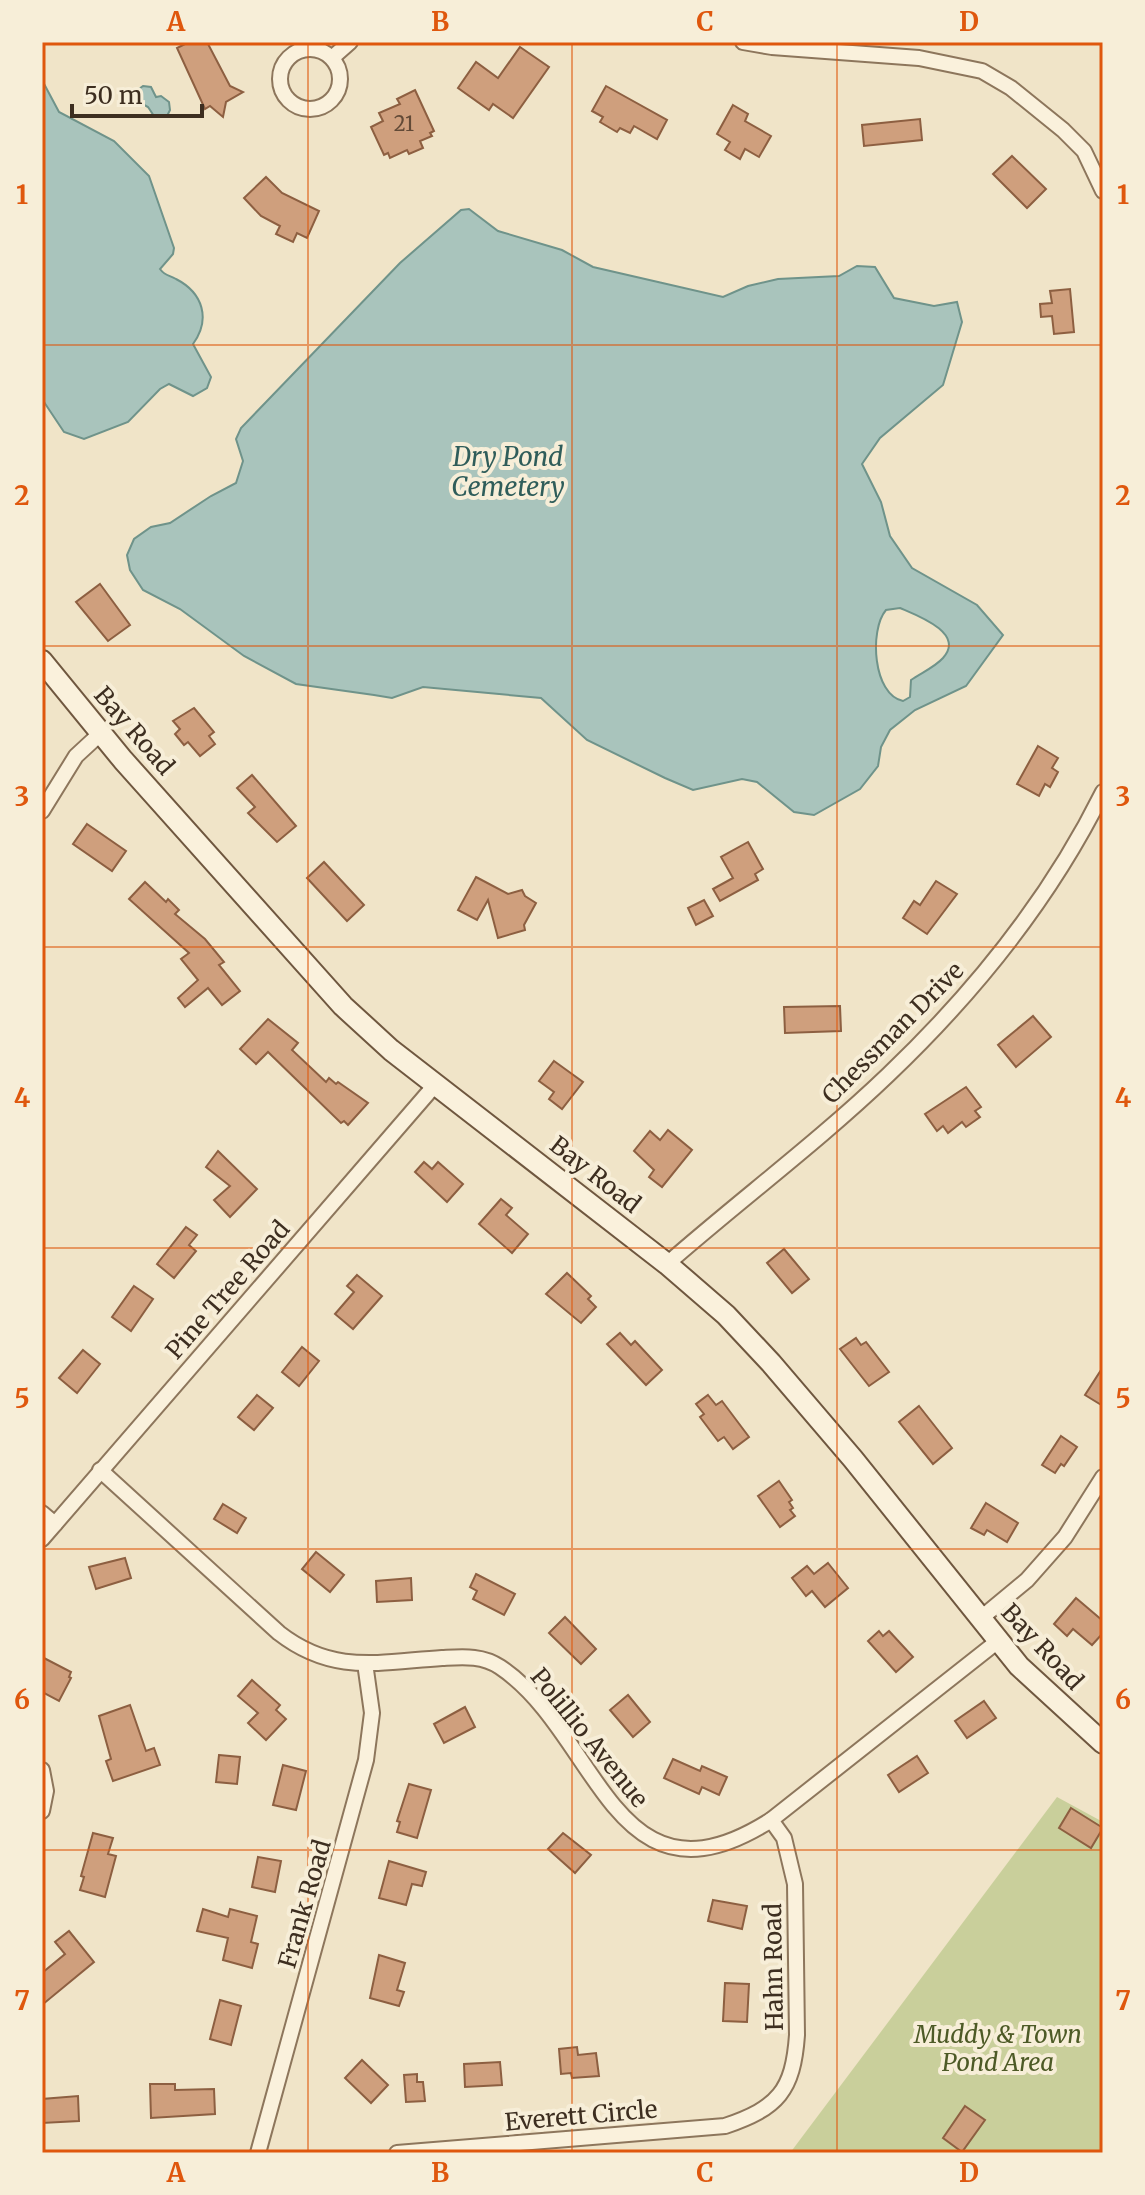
<svg xmlns="http://www.w3.org/2000/svg" width="1145" height="2195" font-family="Merriweather,serif">
<rect width="100%" height="100%" fill="#f0e4c8"/>
<!-- green -->
<polygon fill="#c9cf9b" points="1057,1797 1103,1822 1103,2153 790,2153"/>
<!-- water -->
<g fill="#a9c4bc" stroke="#6f938a" stroke-width="2" fill-rule="evenodd">
<path d="M 42,80 L 59,112 L 114,141 L 149,176 L 174,248 L 173,254 L 160,269 C 165,276 169,275 176,279 C 203,293 211,319 193,344 L 211,377 L 207,388 L 193,396 L 169,384 L 160,389 L 128,422 L 84,439 L 64,432 L 42,399 Z"/>
<polygon points="143,86 151,87 156,97 161,96 169,102 170,110 167,116 154,116 148,107 137,101 135,92"/>
<path d="M 469,209 L 498,231 L 562,250 L 593,267 L 723,297 L 748,286 L 778,279 L 839,276 L 857,266 L 875,267 L 894,298 L 934,306 L 957,302 L 962,322 L 943,385 L 880,438 L 862,464 L 881,502 L 890,536 L 912,568 L 977,605 L 1003,635 L 966,686 L 915,710 L 890,730 L 881,747 L 878,766 L 860,789 L 814,815 L 794,812 L 757,782 L 742,779 L 693,790 L 665,778 L 587,740 L 541,698 L 423,687 L 392,698 L 374,695 L 296,684 L 244,656 L 180,609 L 143,590 L 130,570 L 127,555 L 134,539 L 151,527 L 170,523 L 211,496 L 236,483 L 243,461 L 236,439 L 241,428 L 400,263 L 461,210 ZM 900,608 C 916,615 966,633 943,658 C 935,667 921,673 911,680 L 910,697 L 903,701 C 873,695 869,630 886,610 Z"/>
</g>
<!-- building -->
<g fill="#cf9f7d" stroke="#8d5f41" stroke-width="2">
<polygon points="189,42 207,42 230,86 243,92 226,102 223,117 210,106 205,109 177,48"/>
<polygon points="520,47 549,67 513,118 493,104 489,110 458,88 476,62 498,78"/>
<polygon points="606,86 667,120 657,139 634,126 630,133 620,128 617,132 600,122 603,117 592,111"/>
<polygon points="415,90 434,131 430,133 432,136 420,141 423,148 409,154 407,150 390,158 388,153 384,155 371,127 383,121 379,113 400,104 397,99"/>
<polygon points="733,105 748,114 745,121 771,136 759,157 745,149 740,159 725,150 730,142 717,134"/>
<polygon points="920,119 922,140 864,146 862,125"/>
<polygon points="1012,156 1046,189 1027,208 993,174"/>
<polygon points="266,177 282,193 319,211 307,238 297,233 293,242 276,234 280,226 261,216 244,198"/>
<polygon points="1070,289 1074,332 1054,334 1052,316 1041,317 1040,304 1052,303 1050,291"/>
<polygon points="100,584 130,625 108,641 76,602"/>
<polygon points="194,708 214,732 209,736 215,744 200,756 188,742 184,745 175,734 180,729 173,721"/>
<polygon points="1038,746 1058,758 1052,768 1058,772 1050,787 1045,784 1039,796 1017,784"/>
<polygon points="252,775 296,826 277,842 248,813 255,807 237,788"/>
<polygon points="87,824 126,851 112,871 73,844"/>
<polygon points="748,842 763,869 755,874 758,880 720,901 713,889 733,878 721,857"/>
<polygon points="324,862 364,905 347,921 307,878"/>
<polygon points="476,877 508,894 522,890 525,896 536,903 524,925 525,930 498,938 488,900 477,920 458,910"/>
<polygon points="936,881 957,894 927,934 903,918 914,901 920,905"/>
<polygon points="145,882 166,902 168,899 179,910 175,914 205,939 224,962 219,965 240,991 222,1005 208,988 185,1007 178,998 198,980 181,959 189,953 129,899"/>
<polygon points="704,900 713,916 696,925 688,908"/>
<polygon points="840,1006 841,1031 785,1033 784,1007"/>
<polygon points="1033,1016 1051,1037 1016,1067 998,1045"/>
<polygon points="268,1019 298,1043 292,1050 326,1082 329,1078 336,1084 338,1082 368,1103 348,1125 344,1121 341,1123 268,1052 256,1064 240,1049"/>
<polygon points="554,1061 583,1082 562,1109 549,1099 554,1092 539,1081"/>
<polygon points="966,1087 981,1107 975,1111 980,1117 966,1127 962,1122 948,1133 943,1126 937,1131 925,1114"/>
<polygon points="668,1130 692,1150 662,1187 649,1177 654,1170 634,1151 650,1131 660,1140"/>
<polygon points="218,1151 257,1189 230,1217 214,1200 230,1186 206,1167"/>
<polygon points="424,1162 432,1169 438,1162 463,1184 447,1202 415,1172"/>
<polygon points="501,1199 512,1208 506,1215 528,1234 512,1253 479,1224"/>
<polygon points="186,1227 197,1235 189,1245 196,1251 174,1278 157,1264"/>
<polygon points="784,1249 809,1279 792,1293 767,1263"/>
<polygon points="567,1273 591,1296 588,1299 596,1307 581,1323 546,1294"/>
<polygon points="357,1275 382,1296 353,1329 335,1314 354,1292 347,1286"/>
<polygon points="134,1286 153,1299 131,1331 112,1317"/>
<polygon points="620,1333 631,1345 635,1341 662,1370 646,1385 607,1344"/>
<polygon points="856,1338 861,1345 866,1342 889,1372 869,1386 840,1349"/>
<polygon points="302,1347 319,1361 299,1386 282,1372"/>
<polygon points="83,1350 100,1364 77,1393 59,1378"/>
<polygon points="1103,1367 1103,1406 1085,1395"/>
<polygon points="257,1395 273,1408 254,1430 238,1417"/>
<polygon points="708,1395 716,1405 722,1401 749,1437 733,1449 724,1437 718,1441 700,1417 704,1414 696,1404"/>
<polygon points="919,1406 952,1448 933,1464 899,1422"/>
<polygon points="1061,1436 1077,1447 1064,1466 1061,1464 1055,1473 1042,1465"/>
<polygon points="779,1481 792,1500 789,1502 793,1508 790,1510 795,1516 780,1527 758,1496"/>
<polygon points="986,1503 1018,1523 1007,1542 987,1530 984,1535 971,1528"/>
<polygon points="223,1504 246,1518 237,1533 214,1519"/>
<polygon points="316,1552 344,1575 330,1592 302,1569"/>
<polygon points="125,1558 131,1578 96,1589 89,1567"/>
<polygon points="828,1563 848,1588 825,1607 812,1591 806,1596 792,1578 807,1566 814,1574"/>
<polygon points="476,1574 515,1594 504,1615 473,1599 477,1591 470,1587"/>
<polygon points="411,1578 412,1600 377,1602 376,1581"/>
<polygon points="1076,1598 1103,1621 1103,1633 1092,1645 1073,1629 1067,1636 1054,1624"/>
<polygon points="565,1617 596,1649 581,1664 549,1633"/>
<polygon points="879,1631 883,1636 889,1631 913,1657 896,1672 868,1641"/>
<polygon points="42,1657 71,1672 69,1677 71,1678 59,1701 42,1692"/>
<polygon points="252,1680 280,1705 276,1710 286,1719 266,1740 248,1723 258,1713 238,1696"/>
<polygon points="628,1695 650,1722 633,1737 610,1710"/>
<polygon points="984,1701 996,1718 967,1738 955,1721"/>
<polygon points="130,1705 146,1751 154,1748 160,1765 113,1781 106,1761 111,1759 99,1716"/>
<polygon points="465,1707 475,1727 444,1743 434,1724"/>
<polygon points="219,1755 240,1757 237,1784 216,1782"/>
<polygon points="917,1756 928,1773 899,1792 888,1775"/>
<polygon points="673,1759 700,1771 702,1766 727,1777 719,1795 702,1787 699,1794 664,1778"/>
<polygon points="283,1765 306,1771 296,1810 273,1805"/>
<polygon points="409,1784 431,1790 417,1838 397,1832 400,1822 397,1821"/>
<polygon points="1071,1808 1103,1828 1091,1848 1059,1828"/>
<polygon points="93,1833 113,1838 108,1854 116,1856 105,1897 80,1890 84,1877 81,1876"/>
<polygon points="563,1833 591,1855 575,1873 548,1849"/>
<polygon points="258,1857 281,1861 275,1892 252,1887"/>
<polygon points="389,1861 426,1872 422,1886 412,1884 406,1905 379,1898"/>
<polygon points="713,1900 747,1906 742,1929 708,1921"/>
<polygon points="203,1909 228,1917 230,1909 257,1916 251,1942 258,1944 252,1968 223,1960 228,1938 197,1931"/>
<polygon points="69,1931 94,1962 42,2005 42,1973 65,1954 55,1942"/>
<polygon points="379,1955 405,1963 397,1990 404,1992 399,2006 370,1998"/>
<polygon points="725,1983 749,1984 747,2022 723,2021"/>
<polygon points="220,2000 241,2006 231,2045 210,2039"/>
<polygon points="577,2047 578,2055 596,2053 599,2076 572,2078 571,2073 561,2074 559,2049"/>
<polygon points="362,2060 388,2085 371,2103 345,2078"/>
<polygon points="500,2062 502,2085 465,2087 464,2064"/>
<polygon points="417,2074 417,2082 423,2082 425,2101 406,2102 404,2075"/>
<polygon points="150,2084 175,2084 175,2090 214,2089 215,2114 151,2118"/>
<polygon points="78,2096 79,2121 42,2123 42,2099"/>
<polygon points="965,2106 985,2120 962,2152 943,2138"/>
</g>
<g fill="none" stroke-linecap="round" stroke-linejoin="round">
<defs>
<g id="street">
<polyline points="743,42 772,47 919,58 982,71 1011,88 1063,130 1084,151 1103,191"/>
<circle cx="310" cy="79" r="30"/>
<polyline points="333,57 350,42"/>
<polyline points="42,811 76,756 102,732"/>
<path d="M 667,1264 C 740,1200 818,1142 888,1075 C 974,993 1050,899 1103,792"/>
<path d="M 100,1470 L 279,1633 C 333,1675 379,1662 442,1658 C 463,1657 482,1655 500,1667 C 600,1734 614,1920 771,1820 L 998,1641"/>
<polyline points="42,1513 55,1524"/>
<polyline points="42,1539 435,1085"/>
<polyline points="980,1619 1027,1580 1065,1537 1103,1477"/>
<polyline points="42,1770 46,1791 42,1811"/>
<polyline points="258,2153 366,1760 372,1713 365,1663"/>
<path d="M 397,2153 L 725,2126 C 778,2108 793,2091 797,2035 L 795,1884 L 784,1838 L 771,1820"/>
</g>
<polyline id="secondary" points="42,661 123,760 343,1006 391,1050 667,1264 726,1315 771,1363 853,1459 1019,1666 1103,1743"/>
</defs>
<!-- street casing -->
<use href="#street" stroke="#8d765c" stroke-width="18"/>
<!-- secondary casing -->
<use href="#secondary" stroke="#6f573f" stroke-width="24"/>
<!-- street -->
<use href="#street" stroke="#faf1dc" stroke-width="14"/>
<!-- secondary -->
<use href="#secondary" stroke="#faf1dc" stroke-width="20"/>
</g>
<!-- grid -->
<path fill="none" stroke="#df570d" stroke-width="2" stroke-opacity="0.55" d="M 308,42 L 308,2153M 572,42 L 572,2153M 837,42 L 837,2153M 42,345 L 1103,345M 42,646 L 1103,646M 42,947 L 1103,947M 42,1248 L 1103,1248M 42,1549 L 1103,1549M 42,1850 L 1103,1850"/>
<g text-anchor="middle" stroke-width="8" stroke-linejoin="round" paint-order="stroke">
<!-- number labels -->
<g font-size="20" fill="#624a37">
<text x="404" y="131">21</text>
</g>
<!-- street labels -->
<g font-size="24" fill="#3d2e20" stroke="#f7eed8">
<text transform="translate(134 731) rotate(49)" y="8">Bay Road</text>
<text transform="translate(893 1033) rotate(-45)" y="8">Chessman Drive</text>
<text transform="translate(595 1175) rotate(38)" y="8">Bay Road</text>
<text transform="translate(228 1290) rotate(-49)" y="8">Pine Tree Road</text>
<text transform="translate(1042 1647) rotate(47)" y="8">Bay Road</text>
<text transform="translate(589 1738) rotate(51)" y="8">Polillio Avenue</text>
<text transform="translate(305 1904) rotate(-74)" y="8">Frank Road</text>
<text transform="translate(774 1967) rotate(-91)" y="8">Hahn Road</text>
<text transform="translate(581 2116) rotate(-5)" y="8">Everett Circle</text>
</g>
<!-- park labels -->
<g font-size="24" font-style="italic" fill="#4d5a26" stroke="#f7eed8">
<text x="998" y="2043">Muddy &amp; Town<tspan x="998" dy="28">Pond Area</tspan></text>
</g>
<!-- water labels -->
<g font-size="26" font-style="italic" fill="#2f5d5a" stroke="#f7eed8">
<text x="508" y="466">Dry Pond<tspan x="508" dy="30">Cemetery</tspan></text>
</g>
</g>
<!-- border -->
<rect width="1145" height="2195" fill="none" stroke="#f7eed8" stroke-width="88"/>
<!-- scale -->
<path d="M72 104v12h130v-12" fill="none" stroke="#3d2e20" stroke-width="4"/>
<text x="84" y="104" font-size="24" fill="#3d2e20" stroke="#f7eed8" stroke-width="6" paint-order="stroke">50 m</text>
<rect x="44" y="44" width="1057" height="2107" fill="none" stroke="#df570d" stroke-width="3"/>
<g font-size="26" text-anchor="middle" font-weight="bold" fill="#df570d">
<text x="176" y="31">A</text>
<text x="440" y="31">B</text>
<text x="705" y="31">C</text>
<text x="969" y="31">D</text>
<text x="22" y="204">1</text>
<text x="1123" y="204">1</text>
<text x="22" y="505">2</text>
<text x="1123" y="505">2</text>
<text x="22" y="806">3</text>
<text x="1123" y="806">3</text>
<text x="22" y="1107">4</text>
<text x="1123" y="1107">4</text>
<text x="22" y="1408">5</text>
<text x="1123" y="1408">5</text>
<text x="22" y="1709">6</text>
<text x="1123" y="1709">6</text>
<text x="22" y="2010">7</text>
<text x="1123" y="2010">7</text>
<text x="176" y="2182">A</text>
<text x="440" y="2182">B</text>
<text x="705" y="2182">C</text>
<text x="969" y="2182">D</text>
</g>
</svg>
